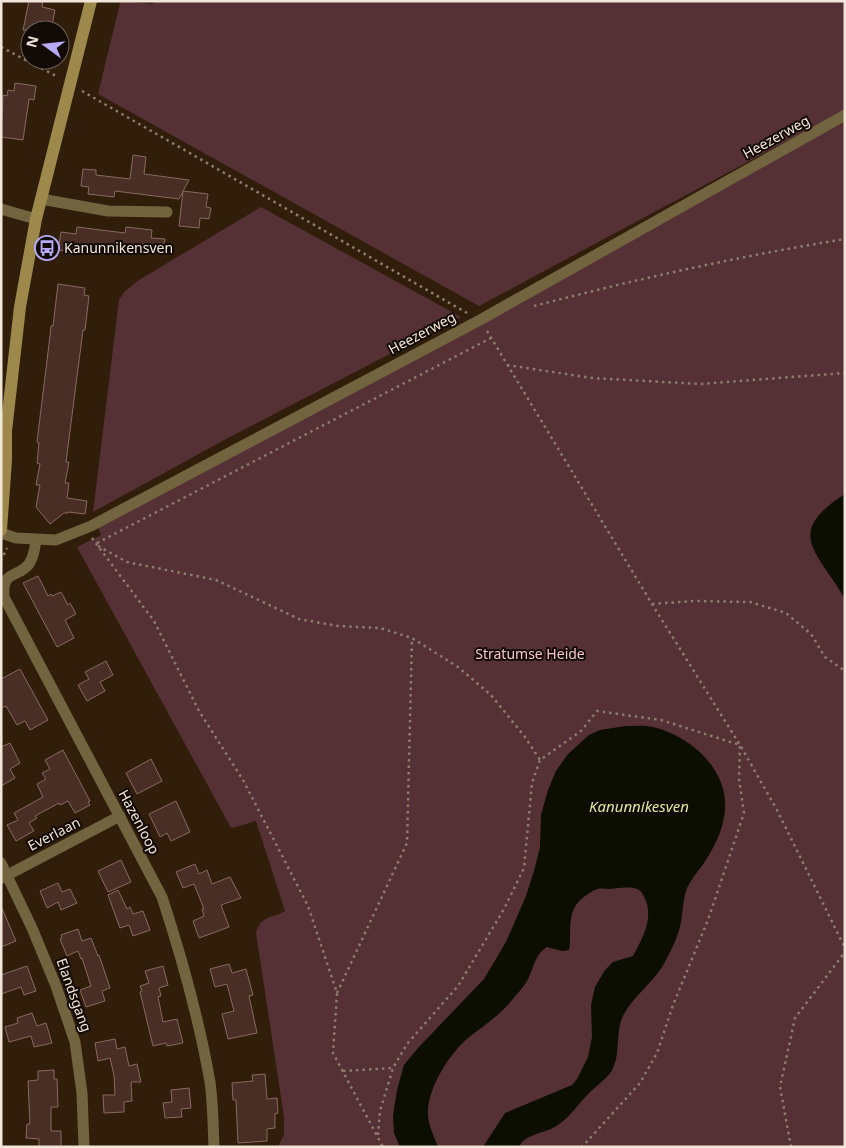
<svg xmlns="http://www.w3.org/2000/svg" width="846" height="1148" font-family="'Noto Sans',sans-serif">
<rect width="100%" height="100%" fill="#301e0b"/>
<!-- green -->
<g fill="#553035">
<path d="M 122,1 L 152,4 L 156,1 L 845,1 L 845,1147 L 278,1147 L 284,1134 L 284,1117 L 256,933 C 261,915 271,919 285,911 L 256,821 L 232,828 L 230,826 L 77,547 L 101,535 L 98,527 L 841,112 L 479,306 L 98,94 L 120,3 Z"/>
<polygon points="261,207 461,317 226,439 93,512 119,300 124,292 139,280"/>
</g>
<!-- water -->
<g fill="#0b0e00">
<path d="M 845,494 L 845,599 C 818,552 783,533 845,494 Z"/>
<path d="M 626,726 C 635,726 644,725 653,727 C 695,737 735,776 723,822 C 720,837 710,854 702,866 C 696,873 691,880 687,888 C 683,899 683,911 681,922 C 678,938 670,953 662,967 C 651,984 634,996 624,1014 C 614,1032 622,1054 611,1072 C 605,1080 596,1086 589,1093 C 576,1106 568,1121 551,1129 C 541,1133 523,1136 519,1147 L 483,1147 L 505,1113 L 572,1085 L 577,1079 L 588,1057 L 592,1037 L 591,1005 L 595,987 L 605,970 L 613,962 L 633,956 C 642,939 653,921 646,901 C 644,896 642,891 637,889 C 628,886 619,888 610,889 C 606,889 602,888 598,889 C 592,890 580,899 576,905 C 567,919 572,935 569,950 L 562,951 L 547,947 C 535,954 534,967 528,979 C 524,987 517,994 512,1000 C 499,1016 483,1026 468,1038 C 449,1054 427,1089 428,1114 C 428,1125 434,1136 438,1147 L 400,1147 L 394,1133 L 393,1116 L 397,1090 L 404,1065 L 418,1048 L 484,979 L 506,942 L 526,896 L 534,871 L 540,847 L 541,815 L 548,790 L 556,771 L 568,754 L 589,735 L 600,730 Z"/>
</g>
<!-- building -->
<g fill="#492e26" stroke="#886960">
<polygon points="29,1 43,1 42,7 55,10 51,30 23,30"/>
<polygon points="15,83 36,86 34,100 29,99 23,140 1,137 3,95 7,96 8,90 14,91"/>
<polygon points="133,155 146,157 144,174 189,180 179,199 115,191 114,197 88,194 89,187 81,186 83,169 96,170 96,175 130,179"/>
<polygon points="183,191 208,194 206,207 211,208 209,219 200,218 199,228 179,226"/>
<polygon points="77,227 125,233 126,227 152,230 151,238 165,239 163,252 128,247 128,252 101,248 101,251 79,248 79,252 58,250 61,232 76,234"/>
<polygon points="58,284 85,288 84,295 89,296 85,330 83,330 66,462 69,462 65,483 69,483 67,498 87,501 85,514 68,512 68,513 64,513 50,524 36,507 40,485 36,485 40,464 37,463 39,443 37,442 50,336 51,326 53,326"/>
<polygon points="38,576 48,596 51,594 52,596 61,592 68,605 70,603 76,614 65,620 74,638 57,647 23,583"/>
<polygon points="106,661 113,675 100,682 105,691 87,701 78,685 89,679 85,672"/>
<polygon points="20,669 48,720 30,730 25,721 17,725 6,706 1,708 1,679"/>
<polygon points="10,743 20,763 10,769 15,778 1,786 1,747"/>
<polygon points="63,750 90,801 88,802 90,805 75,813 68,801 60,805 59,803 35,816 37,818 29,823 34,831 16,841 7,825 18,820 14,813 43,797 37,784 46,779 42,773 50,769 45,760"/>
<polygon points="151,759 162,781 137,794 126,773"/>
<polygon points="176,801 190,832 171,841 167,833 160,837 149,814"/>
<polygon points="121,860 131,882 108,892 98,871"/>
<polygon points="195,864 199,874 207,870 212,884 230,877 241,898 221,905 229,927 199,938 193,921 204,916 202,909 204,909 194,884 183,888 176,872"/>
<polygon points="58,883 62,892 70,889 77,903 61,910 58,902 47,908 40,891"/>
<polygon points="118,890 127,909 130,907 133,914 143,911 150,930 133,936 129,925 120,928 108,895"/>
<polygon points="1,906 16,941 1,947"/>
<polygon points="78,929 82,941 91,938 98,956 99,955 110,988 102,991 105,1001 86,1007 80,990 91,986 82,958 81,959 78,951 67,956 60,939 62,938 61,935"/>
<polygon points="229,964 232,973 246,969 253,995 249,996 257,1033 228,1039 222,1014 234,1011 227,984 215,987 210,969"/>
<polygon points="27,966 36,991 24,995 21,987 1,994 1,975"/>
<polygon points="163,966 168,985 159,988 161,996 158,997 163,1022 177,1019 183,1043 167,1046 166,1043 153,1046 140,992 142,991 140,986 149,983 145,971"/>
<polygon points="32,1013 37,1026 46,1023 52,1043 34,1047 31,1036 9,1042 5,1027 18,1023 17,1018"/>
<polygon points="115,1039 117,1049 125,1047 129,1066 137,1064 141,1082 131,1082 132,1101 124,1102 124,1112 104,1113 103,1095 115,1095 114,1075 110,1058 98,1061 95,1043"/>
<polygon points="54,1070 54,1079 57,1079 58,1107 51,1107 51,1131 61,1131 61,1147 39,1147 39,1139 26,1138 27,1124 30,1124 28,1081 38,1080 38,1071"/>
<polygon points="265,1074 267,1099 277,1098 278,1113 275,1114 275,1128 267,1129 267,1141 238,1143 236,1100 233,1100 232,1083 253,1081 252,1075"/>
<polygon points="189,1088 191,1108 181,1109 182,1117 165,1118 163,1103 172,1102 171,1090"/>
</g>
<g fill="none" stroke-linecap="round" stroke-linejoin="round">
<!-- path -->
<g stroke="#8c7d6d" stroke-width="2.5" stroke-dasharray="2.5 4" stroke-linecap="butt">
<polyline points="1,47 58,77"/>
<polyline points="82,91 467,313"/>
<path d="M 534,306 C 637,279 740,256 845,239"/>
<polyline points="487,331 652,604 740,745 777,810 845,948"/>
<polyline points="507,365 592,378 700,384 845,373"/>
<polyline points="92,538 154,621 199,711 243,780 308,906 337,993 333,1053 383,1147"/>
<polyline points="97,543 491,338"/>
<polyline points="98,546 127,562 216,580 299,619 338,626 380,628 412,638 458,667 491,695 525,737 540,760 581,731 597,711 661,720 740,745 739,779 744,813 708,920 673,1005 657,1053 640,1083 582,1147"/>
<polyline points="1,561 7,548"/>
<polyline points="652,604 693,601 750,602 786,613 811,634 825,657 845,671"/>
<polyline points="337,993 407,843 412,638"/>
<polyline points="343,1071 393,1068"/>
<polyline points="378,1135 380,1111 393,1068 407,1044 458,986 504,909 524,868 532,783 540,760"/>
<polyline points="791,1147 780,1087 795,1018 845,952"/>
</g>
<!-- street -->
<g stroke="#71643f" stroke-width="11">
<polyline points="41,199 108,211 167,212"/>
<polyline points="1,209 36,219"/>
<polyline points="1,533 16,538 56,540 91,526 480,320 845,115"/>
<path d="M 36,540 C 35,548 34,557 29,564 C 17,579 2,569 4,597 L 162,897 C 182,958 199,1019 210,1082 C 213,1103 213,1125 214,1147"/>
<polyline points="1,863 32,928 56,986 75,1042 82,1093 84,1147"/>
<polyline points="2,878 120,816"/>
</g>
<!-- secondary -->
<polyline stroke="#9e894d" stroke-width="12" points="1,530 6,460 6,431 20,307 36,219 91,1"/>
</g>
<!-- icons -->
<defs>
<symbol id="bus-ring" viewBox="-11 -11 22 22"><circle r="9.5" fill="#120a04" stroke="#b7abf8" stroke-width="1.5"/><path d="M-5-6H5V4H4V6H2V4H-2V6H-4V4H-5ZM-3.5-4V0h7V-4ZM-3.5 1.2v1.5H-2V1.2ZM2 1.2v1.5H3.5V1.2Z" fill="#b7abf8"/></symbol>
</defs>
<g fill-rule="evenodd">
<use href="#bus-ring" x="33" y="234" width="28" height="28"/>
</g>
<g text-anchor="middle" stroke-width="4" stroke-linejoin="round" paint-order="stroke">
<!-- street labels -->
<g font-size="14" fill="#f2e5d9" stroke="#120a04">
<text transform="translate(776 137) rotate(-29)" y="5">Heezerweg</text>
<text transform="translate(422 333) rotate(-28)" y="5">Heezerweg</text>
<text transform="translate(139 822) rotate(62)" y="5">Hazenloop</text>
<text transform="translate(54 834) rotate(-27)" y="5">Everlaan</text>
<text transform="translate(74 995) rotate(70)" y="5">Elandsgang</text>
</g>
<!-- poi labels -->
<g font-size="14" fill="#f2e5d9" stroke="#120a04" text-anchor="start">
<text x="64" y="253">Kanunnikensven</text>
</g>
<!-- park labels -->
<g font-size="14" fill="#f6c6cb" stroke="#120a04">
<text x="530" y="659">Stratumse Heide</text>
</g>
<!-- water labels -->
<g font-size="15" font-style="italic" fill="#dae9a1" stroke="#120a04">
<text x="639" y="812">Kanunnikesven</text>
</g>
</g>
<!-- border -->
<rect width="846" height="1148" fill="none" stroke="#f2e5d9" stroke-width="5"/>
<!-- north arrow -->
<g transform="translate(45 45) rotate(285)"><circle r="24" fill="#120a04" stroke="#6c6259"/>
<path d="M0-4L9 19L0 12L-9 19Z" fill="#b7abf8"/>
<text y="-8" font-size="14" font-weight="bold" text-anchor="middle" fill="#f2e5d9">N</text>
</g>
</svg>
